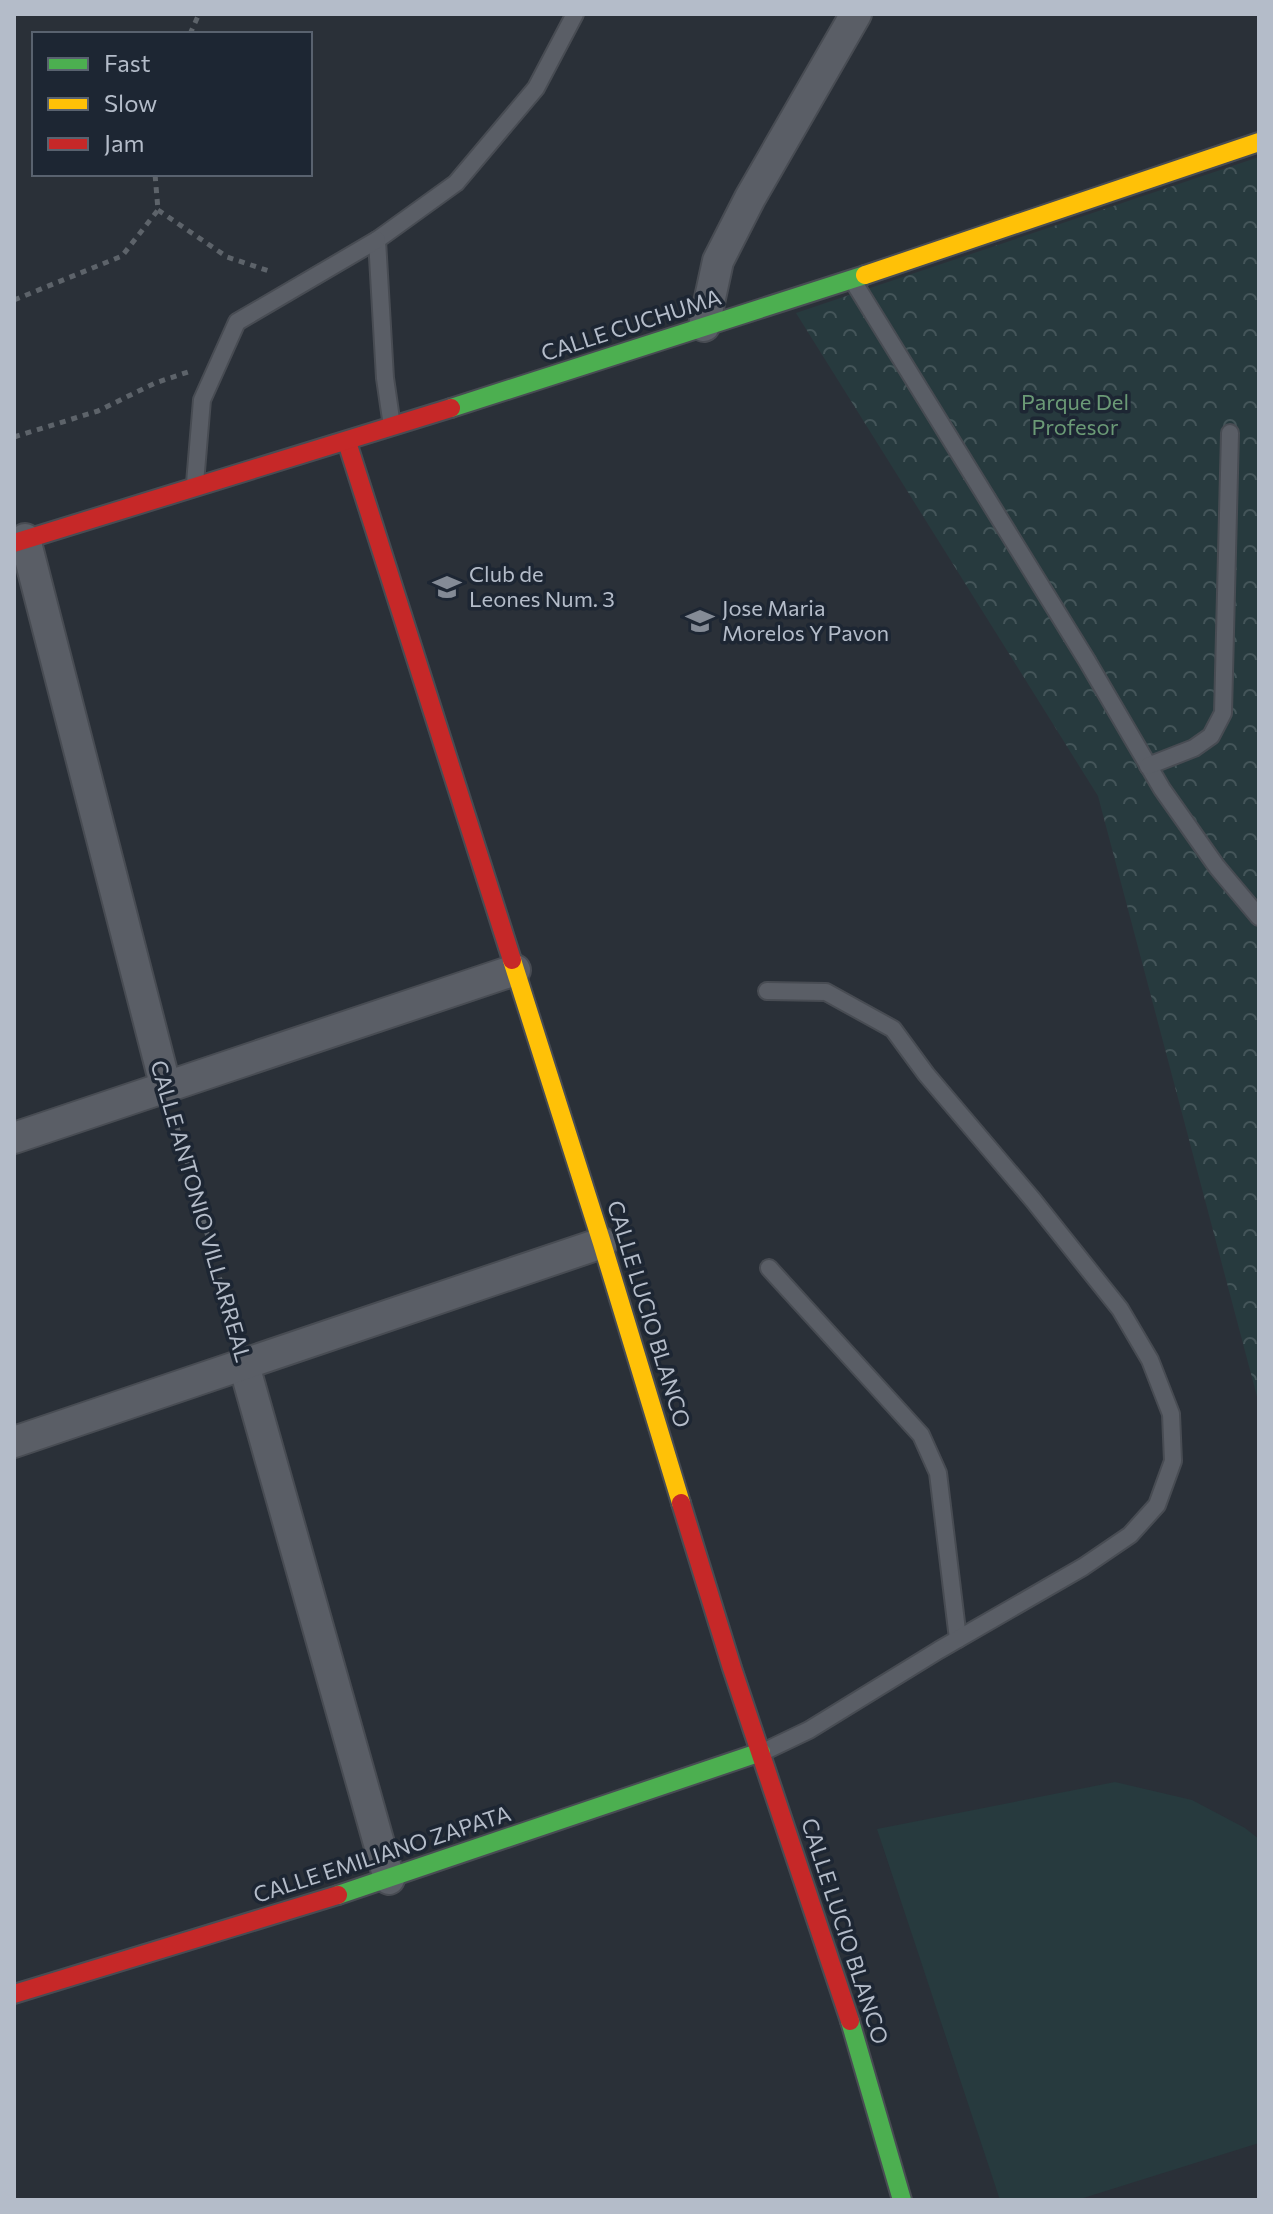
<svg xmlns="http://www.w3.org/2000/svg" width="1273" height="2214" font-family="Commissioner,sans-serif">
<defs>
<pattern id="park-crowns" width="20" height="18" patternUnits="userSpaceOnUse" patternTransform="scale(2)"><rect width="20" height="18" fill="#273a3e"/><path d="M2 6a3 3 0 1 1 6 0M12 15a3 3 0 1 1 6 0" fill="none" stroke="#445559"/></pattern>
</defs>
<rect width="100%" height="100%" fill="#2a3038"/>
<!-- grass -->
<polygon fill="#273a3e" points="1115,1782 1192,1800 1245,1828 1259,1839 1259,2143 1077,2200 1000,2200 877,1829"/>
<!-- park -->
<polygon fill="url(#park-crowns)" points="1259,157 1259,1404 1098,796 796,313"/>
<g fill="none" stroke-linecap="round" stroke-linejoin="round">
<defs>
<g id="lane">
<polyline points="853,281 1086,659 1162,789 1217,867 1259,917"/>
<polyline points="392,426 385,378 377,240 456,183 536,88 575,14"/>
<polyline points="195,483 202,400 237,322 377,240"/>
<polyline points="1148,766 1194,748 1211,736 1223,713 1230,433"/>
<polyline points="769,1268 921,1435 938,1473 958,1639"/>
<polyline points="763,1752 809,1730 939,1650 1083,1567 1130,1535 1157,1505 1173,1461 1171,1414 1150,1360 1120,1309 1033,1200 926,1074 893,1029 826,992 767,991"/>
</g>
<g id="street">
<polyline points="704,326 718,261 750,198 856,14"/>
<polyline points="25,539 166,1088"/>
<polyline points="14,1138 515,970"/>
<polyline points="244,1365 389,1879"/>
<polyline points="14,1442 602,1243"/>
</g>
<g id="fast">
<polyline points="451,408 865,275"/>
<polyline points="338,1895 761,1752"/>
<polyline points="850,2021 902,2200"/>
</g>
<g id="slow">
<polyline points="865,275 1259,142"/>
<polyline points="512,960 602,1243 681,1503"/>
</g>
<g id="jam">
<polyline points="347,442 512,960"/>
<polyline points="14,543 451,408"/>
<polyline points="681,1503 732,1668 850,2021"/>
<polyline points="14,1994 338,1895"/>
</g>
</defs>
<!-- lane casing -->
<use href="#lane" stroke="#484c53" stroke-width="20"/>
<!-- street casing -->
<use href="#street" stroke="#484c53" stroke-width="34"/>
<!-- fast casing -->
<use href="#fast" stroke="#484c53" stroke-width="22"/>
<!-- slow casing -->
<use href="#slow" stroke="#484c53" stroke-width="22"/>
<!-- jam casing -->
<use href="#jam" stroke="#484c53" stroke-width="22"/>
<!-- path -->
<g stroke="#5d636a" stroke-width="5" stroke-dasharray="6 6" stroke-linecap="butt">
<polyline points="190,34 199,14"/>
<polyline points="158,210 227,257 272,272"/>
<polyline points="14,300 122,256 158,210 155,174"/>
<polyline points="14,437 98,411 155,383 188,372"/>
<polyline points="174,1116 235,1333"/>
</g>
<!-- lane -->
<use href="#lane" stroke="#5a5e66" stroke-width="16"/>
<!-- street -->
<use href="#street" stroke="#5a5e66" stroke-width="30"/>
<!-- fast -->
<use href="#fast" stroke="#4caf50" stroke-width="18"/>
<!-- slow -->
<use href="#slow" stroke="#ffc107" stroke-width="18"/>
<!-- jam -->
<use href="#jam" stroke="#c62828" stroke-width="18"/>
</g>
<!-- icons -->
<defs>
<symbol id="school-bare" viewBox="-9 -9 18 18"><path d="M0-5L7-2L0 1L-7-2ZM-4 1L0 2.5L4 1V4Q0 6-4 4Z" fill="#848b96" stroke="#1d2633" stroke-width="2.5" paint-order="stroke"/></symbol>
</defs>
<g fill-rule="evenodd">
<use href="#school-bare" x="427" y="567" width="40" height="40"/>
<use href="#school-bare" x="680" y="601" width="40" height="40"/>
</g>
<g text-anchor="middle" stroke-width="7" stroke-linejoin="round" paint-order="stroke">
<!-- street labels -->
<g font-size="22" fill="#b4bcc9" stroke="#1d2633">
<text transform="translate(631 325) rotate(-18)" y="8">CALLE CUCHUMA</text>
<text transform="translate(201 1211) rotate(74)" y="8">CALLE ANTONIO VILLARREAL</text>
<text transform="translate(649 1314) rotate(73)" y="8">CALLE LUCIO BLANCO</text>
<text transform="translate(382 1854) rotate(-18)" y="8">CALLE EMILIANO ZAPATA</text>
<text transform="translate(845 1931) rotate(72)" y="8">CALLE LUCIO BLANCO</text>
</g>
<!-- park labels -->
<g font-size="22" fill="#6b9a76" stroke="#1d2633">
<text x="1075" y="410">Parque Del<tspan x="1075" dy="25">Profesor</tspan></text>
</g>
<!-- poi labels -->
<g font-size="22" fill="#b4bcc9" stroke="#1d2633" text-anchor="start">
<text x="469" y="582">Club de<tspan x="469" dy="25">Leones Num. 3</tspan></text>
<text x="722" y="616">Jose Maria<tspan x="722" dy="25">Morelos Y Pavon</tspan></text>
</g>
</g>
<!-- border -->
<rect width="1273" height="2214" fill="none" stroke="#b4bcc9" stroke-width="32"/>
<!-- legend -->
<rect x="32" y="32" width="280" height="144" fill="#1d2633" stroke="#59626f" stroke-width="2"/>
<rect x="48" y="58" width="40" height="12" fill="#4caf50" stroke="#59626f" stroke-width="2"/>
<text x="104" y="72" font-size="24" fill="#b4bcc9">Fast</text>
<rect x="48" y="98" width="40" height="12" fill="#ffc107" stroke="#59626f" stroke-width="2"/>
<text x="104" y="112" font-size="24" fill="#b4bcc9">Slow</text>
<rect x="48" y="138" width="40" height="12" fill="#c62828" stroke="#59626f" stroke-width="2"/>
<text x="104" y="152" font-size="24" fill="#b4bcc9">Jam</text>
</svg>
